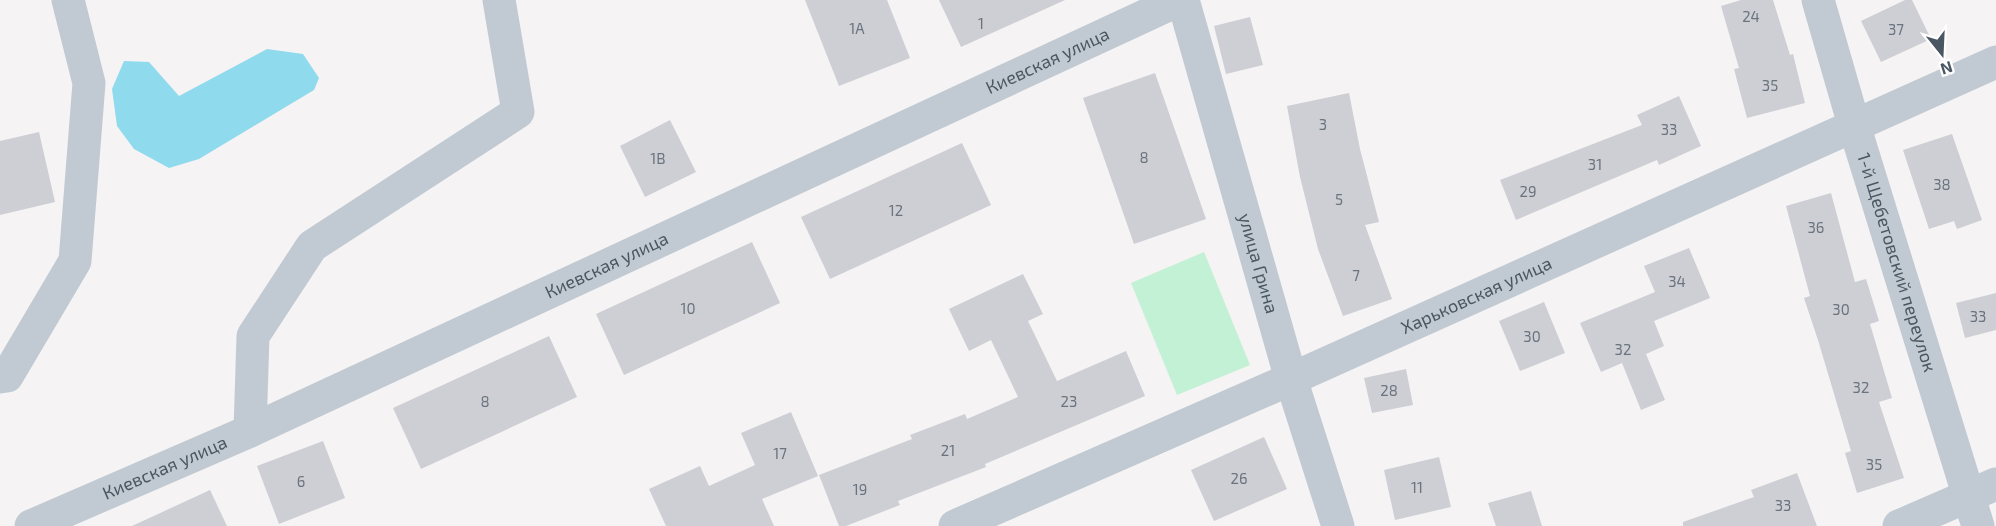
<svg xmlns="http://www.w3.org/2000/svg" width="1996" height="526" font-family="'Exo 2',sans-serif">
<rect width="100%" height="100%" fill="#f5f3f3"/>
<!-- green -->
<polygon fill="#c3f1d5" points="1204,252 1250,365 1177,395 1131,283"/>
<!-- water -->
<polygon fill="#90daee" points="267,49 303,54 319,78 314,90 199,159 169,168 134,149 117,126 112,89 124,61 149,62 179,96"/>
<!-- building -->
<g fill="#cdcfd5">
<polygon points="805,0 887,0 910,58 839,86"/>
<polygon points="939,0 1065,0 961,47"/>
<polygon points="1741,0 1773,0 1790,55 1793,54 1805,103 1747,118 1734,69 1739,68 1721,6"/>
<polygon points="1905,0 1912,0 1931,39 1881,62 1861,21"/>
<polygon points="1250,17 1263,65 1226,74 1214,26"/>
<polygon points="1155,73 1206,219 1134,244 1083,98"/>
<polygon points="1349,93 1360,149 1379,222 1365,225 1392,299 1343,316 1318,249 1300,177 1287,106"/>
<polygon points="1679,96 1701,146 1659,165 1657,160 1516,220 1500,180 1642,125 1637,115"/>
<polygon points="670,120 696,172 645,197 620,146"/>
<polygon points="39,132 55,202 0,215 0,141"/>
<polygon points="1952,134 1982,220 1957,229 1954,221 1929,229 1903,150"/>
<polygon points="962,143 991,205 830,279 801,217"/>
<polygon points="1831,193 1855,282 1866,279 1879,321 1870,324 1892,398 1879,402 1904,478 1857,493 1845,453 1851,451 1818,340 1804,298 1810,296 1786,206"/>
<polygon points="752,242 780,303 624,375 596,314"/>
<polygon points="1689,248 1710,298 1654,321 1664,346 1646,354 1665,400 1641,410 1622,363 1601,372 1580,323 1655,292 1644,266"/>
<polygon points="1023,274 1043,314 1028,321 1057,381 1126,351 1145,396 985,464 986,467 898,501 900,505 846,526 839,526 819,475 912,439 910,435 965,414 967,419 1018,397 991,340 969,351 949,309"/>
<polygon points="1996,293 1996,330 1965,338 1956,303"/>
<polygon points="1544,302 1565,353 1520,371 1499,321"/>
<polygon points="549,336 577,397 421,469 393,408"/>
<polygon points="1406,369 1413,405 1372,413 1364,378"/>
<polygon points="791,412 818,476 762,499 774,526 666,526 649,489 700,466 709,486 755,465 741,433"/>
<polygon points="1264,437 1287,489 1214,521 1191,470"/>
<polygon points="323,441 345,498 279,524 257,466"/>
<polygon points="1439,457 1451,507 1395,520 1384,470"/>
<polygon points="1797,473 1817,526 1683,526 1683,522 1754,497 1751,490"/>
<polygon points="210,490 227,526 132,526"/>
<polygon points="1531,491 1542,526 1496,526 1488,503"/>
</g>
<g fill="none" stroke-linecap="round" stroke-linejoin="round">
<!-- minor -->
<g stroke="#c1cad2" stroke-width="33">
<path id="s1" d="M 1183,0 L 1291,379 L 1338,526"/>
<path id="s2" d="M 1818,0 L 1854,125 L 1978,526"/>
<polyline points="0,377 7,376 75,261 89,83 68,0"/>
<polyline points="250,431 253,336 312,246 518,112 499,0"/>
<path id="s3" d="M 31,526 L 250,431 L 1179,0"/>
<path id="s4" d="M 955,526 L 1291,379 L 1996,62"/>
<polyline points="1899,526 1996,484"/>
</g>
</g>
<g text-anchor="middle" stroke-width="4.5" stroke-linejoin="round" paint-order="stroke">
<!-- number labels -->
<g font-size="15" fill="#6b747e">
<text x="1751" y="22">24</text>
<text x="981" y="29">1</text>
<text x="857" y="34">1А</text>
<text x="1896" y="35">37</text>
<text x="1770" y="91">35</text>
<text x="1323" y="130">3</text>
<text x="1669" y="135">33</text>
<text x="1144" y="163">8</text>
<text x="658" y="164">1В</text>
<text x="1595" y="170">31</text>
<text x="1942" y="190">38</text>
<text x="1528" y="197">29</text>
<text x="1339" y="205">5</text>
<text x="896" y="216">12</text>
<text x="1816" y="233">36</text>
<text x="1356" y="281">7</text>
<text x="1677" y="287">34</text>
<text x="688" y="314">10</text>
<text x="1841" y="315">30</text>
<text x="1978" y="322">33</text>
<text x="1532" y="342">30</text>
<text x="1623" y="355">32</text>
<text x="1861" y="393">32</text>
<text x="1389" y="396">28</text>
<text x="485" y="407">8</text>
<text x="1069" y="407">23</text>
<text x="948" y="456">21</text>
<text x="780" y="459">17</text>
<text x="1874" y="470">35</text>
<text x="1239" y="484">26</text>
<text x="301" y="487">6</text>
<text x="1417" y="493">11</text>
<text x="860" y="495">19</text>
<text x="1783" y="511">33</text>
</g>
<!-- street labels -->
<g font-size="18" fill="#4a5661" stroke="#fff">
<text dy="6" stroke="none"><textPath href="#s3" startOffset="1118">Киевская улица</textPath></text>
<text dy="6" stroke="none"><textPath href="#s2" startOffset="274">1-й Щебетовский переулок</textPath></text>
<text dy="6" stroke="none"><textPath href="#s1" startOffset="274">улица Грина</textPath></text>
<text dy="6" stroke="none"><textPath href="#s3" startOffset="632">Киевская улица</textPath></text>
<text dy="6" stroke="none"><textPath href="#s4" startOffset="570">Харьковская улица</textPath></text>
<text dy="6" stroke="none"><textPath href="#s3" startOffset="146">Киевская улица</textPath></text>
</g>
</g>
<!-- north arrow -->
<g transform="translate(1942 54) rotate(162)" stroke="#ffffff" stroke-width="4.5" paint-order="stroke">
<path d="M0-4.5L10 22L0 15L-10 22Z" fill="#4a5661"/>
<text y="-9" font-size="16" font-weight="bold" text-anchor="middle" fill="#4a5661">N</text>
</g>
</svg>
